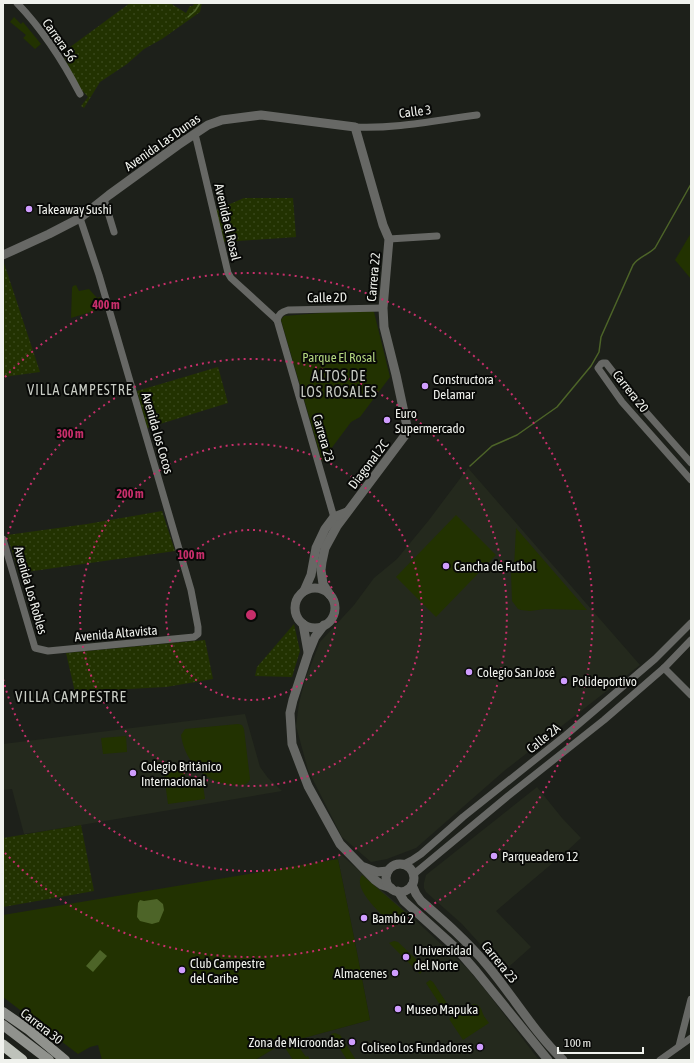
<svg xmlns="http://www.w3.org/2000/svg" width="694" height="1063" font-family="'Asap Condensed',sans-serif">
<defs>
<pattern id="grass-dots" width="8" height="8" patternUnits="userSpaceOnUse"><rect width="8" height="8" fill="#223201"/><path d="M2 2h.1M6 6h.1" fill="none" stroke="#38461a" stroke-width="1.8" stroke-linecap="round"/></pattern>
</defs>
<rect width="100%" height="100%" fill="#1d201a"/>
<!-- built -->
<g fill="#24291d">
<polygon points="468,468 640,665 504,771 416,848 387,859 371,862 342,837 308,770 296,726 299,703 305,680 320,642 354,605 374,578 397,559 429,520"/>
<polygon points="245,714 260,767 268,778 282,791 81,825 24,834 12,789 3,790 3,744"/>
<polygon points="537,787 562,818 581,838 567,851 496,911 531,947 502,973 500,966 462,924 426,892 424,888 424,883 426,875"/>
<polygon points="338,852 412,917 468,969 490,996 539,1060 255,1060 281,1044 370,1020 355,942 338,859"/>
</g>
<!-- grass -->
<g fill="url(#grass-dots)">
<polygon points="130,3 170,3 186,13 190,6 193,6 194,3 202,3 200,12 162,39 144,49 127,64 100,82 84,108 81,106 88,97 79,87 62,53"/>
<polygon points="244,198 293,198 296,237 223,242 216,210"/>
<polygon points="3,260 40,372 3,377"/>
<polygon points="218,367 228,403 147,428 137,391"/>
<polygon points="162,511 175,551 19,573 7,535 87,524"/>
<polygon points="294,624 300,651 292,677 255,676 257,667"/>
<polygon points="205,640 213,679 166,687 75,692 66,653"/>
<polygon points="81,825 94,891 3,907 3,838"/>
</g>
<!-- green -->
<g fill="#223201">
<polygon points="14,17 21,24 23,22 41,44 35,49 23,38 26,35 10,22"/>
<polygon points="691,233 691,279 675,260"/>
<polygon points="76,285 79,291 89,289 97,298 100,297 104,308 71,318 72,288 73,286"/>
<polygon points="370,309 374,312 390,377 360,417 351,422 322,461 281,320 284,316"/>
<polygon points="456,515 496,555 436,617 396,577"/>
<polygon points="516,528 587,610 545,609 530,611 521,610 518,609 512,601 511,572 514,568"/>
<path d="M 238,724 L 242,725 L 244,729 L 250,779 C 248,785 244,785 238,785 C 209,786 185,764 181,735 L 185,729 Z"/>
<polygon points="126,736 127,752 103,754 101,738"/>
<polygon points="183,765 185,777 165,780 163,768"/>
<polygon points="202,777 205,799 168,804 165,782"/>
<polygon points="338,859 355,942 370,1020 282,1044 255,1060 102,1060 98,1045 90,1047 78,1054 3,997 3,915"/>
<path d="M 362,875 L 407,914 L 394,927 C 385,917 351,889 362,875 Z"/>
<polygon points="394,941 398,942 420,963 424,969 420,974 389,943"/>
<polygon points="430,980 433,982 450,1008 450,1011 446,1014 426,983"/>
<path d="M 475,1004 C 481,1006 481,1009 483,1014 C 484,1017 487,1020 489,1023 L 463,1040 L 449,1019 L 471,1005 Z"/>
<polygon points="335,1033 340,1035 356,1060 347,1060 331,1034"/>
<polygon points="296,1043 306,1057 308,1056 310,1060 293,1060 284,1046"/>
</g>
<!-- water -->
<g fill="#4d6428">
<polygon points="157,899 163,904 164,910 159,922 152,924 140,921 137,917 138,903 140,900 144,901"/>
<polygon points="100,950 107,956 93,972 86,966"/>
</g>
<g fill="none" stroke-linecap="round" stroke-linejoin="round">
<!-- stream -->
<g stroke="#4d6428" stroke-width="1.5">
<polyline points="188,17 195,11 200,3"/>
<path d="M 470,466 L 492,446 L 517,435 L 557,407 L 591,366 L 599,352 L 601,337 L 633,265 C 638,257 648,255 655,248 L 691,184"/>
</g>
<!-- minor -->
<g stroke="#676865" stroke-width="7">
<path d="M 17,3 C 42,29 63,61 80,94"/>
<path d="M 355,127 C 396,129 437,120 477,115"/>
<polyline points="195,134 197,142 228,273 231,278 277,320"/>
<polyline points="104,199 114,232"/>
<polyline points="389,239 437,236"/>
<polyline points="277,320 335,521"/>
<path d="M 277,320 C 279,314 281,312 288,310 L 383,308"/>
<polyline points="691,463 630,394 606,363 603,363 601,364 598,368 622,402 691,480"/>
<polyline points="3,539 35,648 48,651 194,637 198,634 198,627 191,590 99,275 80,218"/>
<polyline points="664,668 691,695"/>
<polyline points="404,864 412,860 421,854 463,817 566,735 655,659 691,623"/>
<polyline points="414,874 508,796 604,720 664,668 691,640"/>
<polyline points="679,1046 691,999"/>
<polyline points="660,1060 691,1038"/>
</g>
<!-- tertiary -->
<g stroke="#676865" stroke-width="9">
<polyline points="3,255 49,234 80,218 109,195 178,145 208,125 222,120 261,115 355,127 383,225 389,239 383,308 384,327 396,375 408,431 406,434 337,526 325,548 322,562 321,570 323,584 330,595"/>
<circle cx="315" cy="608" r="20"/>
<polyline points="304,591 311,575 316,548 325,529 334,517 347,512"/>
<polyline points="303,624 308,652"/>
<polyline points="324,625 315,637 308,654 293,700 290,713 292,744 308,786 340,844 375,880 382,885 391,888"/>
<circle cx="400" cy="878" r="14"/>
<polyline points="364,867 377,872 388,871"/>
<path d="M 412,885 L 416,894 L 421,901 C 444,921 467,941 487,965 C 513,996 534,1032 563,1060"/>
<polyline points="398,891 404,901 456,948 476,971 548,1060"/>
</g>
<!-- secondary -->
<g stroke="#90928d" stroke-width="10">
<polyline points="3,1012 29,1030 65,1060"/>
<polyline points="3,1025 49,1060"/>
</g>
<!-- trunk -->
<polyline stroke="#bec2ba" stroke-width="11" points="3,1045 22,1060"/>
</g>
<!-- distance rings -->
<g fill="none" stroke="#c72e6a" stroke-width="2" stroke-dasharray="2 4">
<circle cx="251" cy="615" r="85"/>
<circle cx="251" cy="615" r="171"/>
<path d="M3 551A256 256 0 1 1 3 679"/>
<path d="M5 377A342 342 0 1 1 5 853"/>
</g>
<!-- markers -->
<g fill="#d09dff" stroke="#080907" stroke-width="1.5">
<circle cx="29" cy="209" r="4"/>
<circle cx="425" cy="386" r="4"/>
<circle cx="387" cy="420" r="4"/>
<circle cx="446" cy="566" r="4"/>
<circle cx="469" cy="672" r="4"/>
<circle cx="564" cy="681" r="4"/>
<circle cx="133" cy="773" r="4"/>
<circle cx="494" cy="856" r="4"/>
<circle cx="364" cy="918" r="4"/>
<circle cx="406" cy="957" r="4"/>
<circle cx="182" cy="970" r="4"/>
<circle cx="395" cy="973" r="4"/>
<circle cx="398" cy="1009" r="4"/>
<circle cx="352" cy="1042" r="4"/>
<circle cx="480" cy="1047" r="4"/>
</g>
<g text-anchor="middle" stroke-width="4" stroke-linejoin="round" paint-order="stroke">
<!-- street labels -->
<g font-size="13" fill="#f0f2ed" stroke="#080907">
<text transform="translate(60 40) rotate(55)" y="5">Carrera 56</text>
<text transform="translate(415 111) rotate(-7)" y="5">Calle 3</text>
<text transform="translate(162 142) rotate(-35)" y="5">Avenida Las Dunas</text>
<text transform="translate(228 222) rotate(77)" y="5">Avenida el Rosal</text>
<text transform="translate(373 277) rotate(-85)" y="5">Carrera 22</text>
<text transform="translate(327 297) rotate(-1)" y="5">Calle 2D</text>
<text transform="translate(631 391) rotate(52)" y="5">Carrera 20</text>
<text transform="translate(158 433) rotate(74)" y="5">Avenida los Cocos</text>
<text transform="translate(324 438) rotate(74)" y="5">Carrera 23</text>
<text transform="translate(368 464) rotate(-53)" y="5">Diagonal 2C</text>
<text transform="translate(31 590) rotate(74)" y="5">Avenida Los Robles</text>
<text transform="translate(116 633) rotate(-5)" y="5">Avenida Altavista</text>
<text transform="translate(543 738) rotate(-39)" y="5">Calle 2A</text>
<text transform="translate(500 962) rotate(51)" y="5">Carrera 23</text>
<text transform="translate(42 1026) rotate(38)" y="5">Carrera 30</text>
</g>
<!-- poi labels -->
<g font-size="13" fill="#f0f2ed" stroke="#080907" text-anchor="start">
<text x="37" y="214">Takeaway Sushi</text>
<text x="433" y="384">Constructora<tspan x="433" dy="15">Delamar</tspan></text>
<text x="395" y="418">Euro<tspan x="395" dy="15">Supermercado</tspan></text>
<text x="454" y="571">Cancha de Futbol</text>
<text x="477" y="677">Colegio San José</text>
<text x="572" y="686">Polideportivo</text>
<text x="141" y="771">Colegio Británico<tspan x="141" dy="15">Internacional</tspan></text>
<text x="502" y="861">Parqueadero 12</text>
<text x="372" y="923">Bambú 2</text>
<text x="414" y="955">Universidad<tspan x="414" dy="15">del Norte</tspan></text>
<text x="190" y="968">Club Campestre<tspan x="190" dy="15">del Caribe</tspan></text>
<text x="387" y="978" text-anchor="end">Almacenes</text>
<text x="406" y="1014">Museo Mapuka</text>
<text x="344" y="1047" text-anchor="end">Zona de Microondas</text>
<text x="472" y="1052" text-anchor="end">Coliseo Los Fundadores</text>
</g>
<!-- park labels -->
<g font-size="13" fill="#b3d67f" stroke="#080907">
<text x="339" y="362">Parque El Rosal</text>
</g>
<!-- neighbourhood labels -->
<g font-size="14" letter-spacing="1" fill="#c9cdc5" stroke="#080907">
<text x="339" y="381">ALTOS DE<tspan x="339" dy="16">LOS ROSALES</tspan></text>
<text x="80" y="395">VILLA CAMPESTRE</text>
</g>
<!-- quarter labels -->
<g font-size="15" letter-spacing="1" fill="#c9cdc5" stroke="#080907">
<text x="71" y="702">VILLA CAMPESTRE</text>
</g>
</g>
<circle cx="251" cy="615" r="6" fill="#c72e6a" stroke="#080907" stroke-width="2"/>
<g font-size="12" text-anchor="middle" font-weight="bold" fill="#c72e6a" stroke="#080907" stroke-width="4" stroke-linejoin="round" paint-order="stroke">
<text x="106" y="309">400 m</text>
<text x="70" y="438">300 m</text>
<text x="130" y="498">200 m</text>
<text x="191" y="559">100 m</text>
</g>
<!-- border -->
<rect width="694" height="1063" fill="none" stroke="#f0f2ed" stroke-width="8"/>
<!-- scale -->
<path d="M558 1047v6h85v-6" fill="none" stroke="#f0f2ed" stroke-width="2"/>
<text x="564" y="1047" font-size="12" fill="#f0f2ed" stroke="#080907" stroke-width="3" paint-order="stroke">100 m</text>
</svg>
